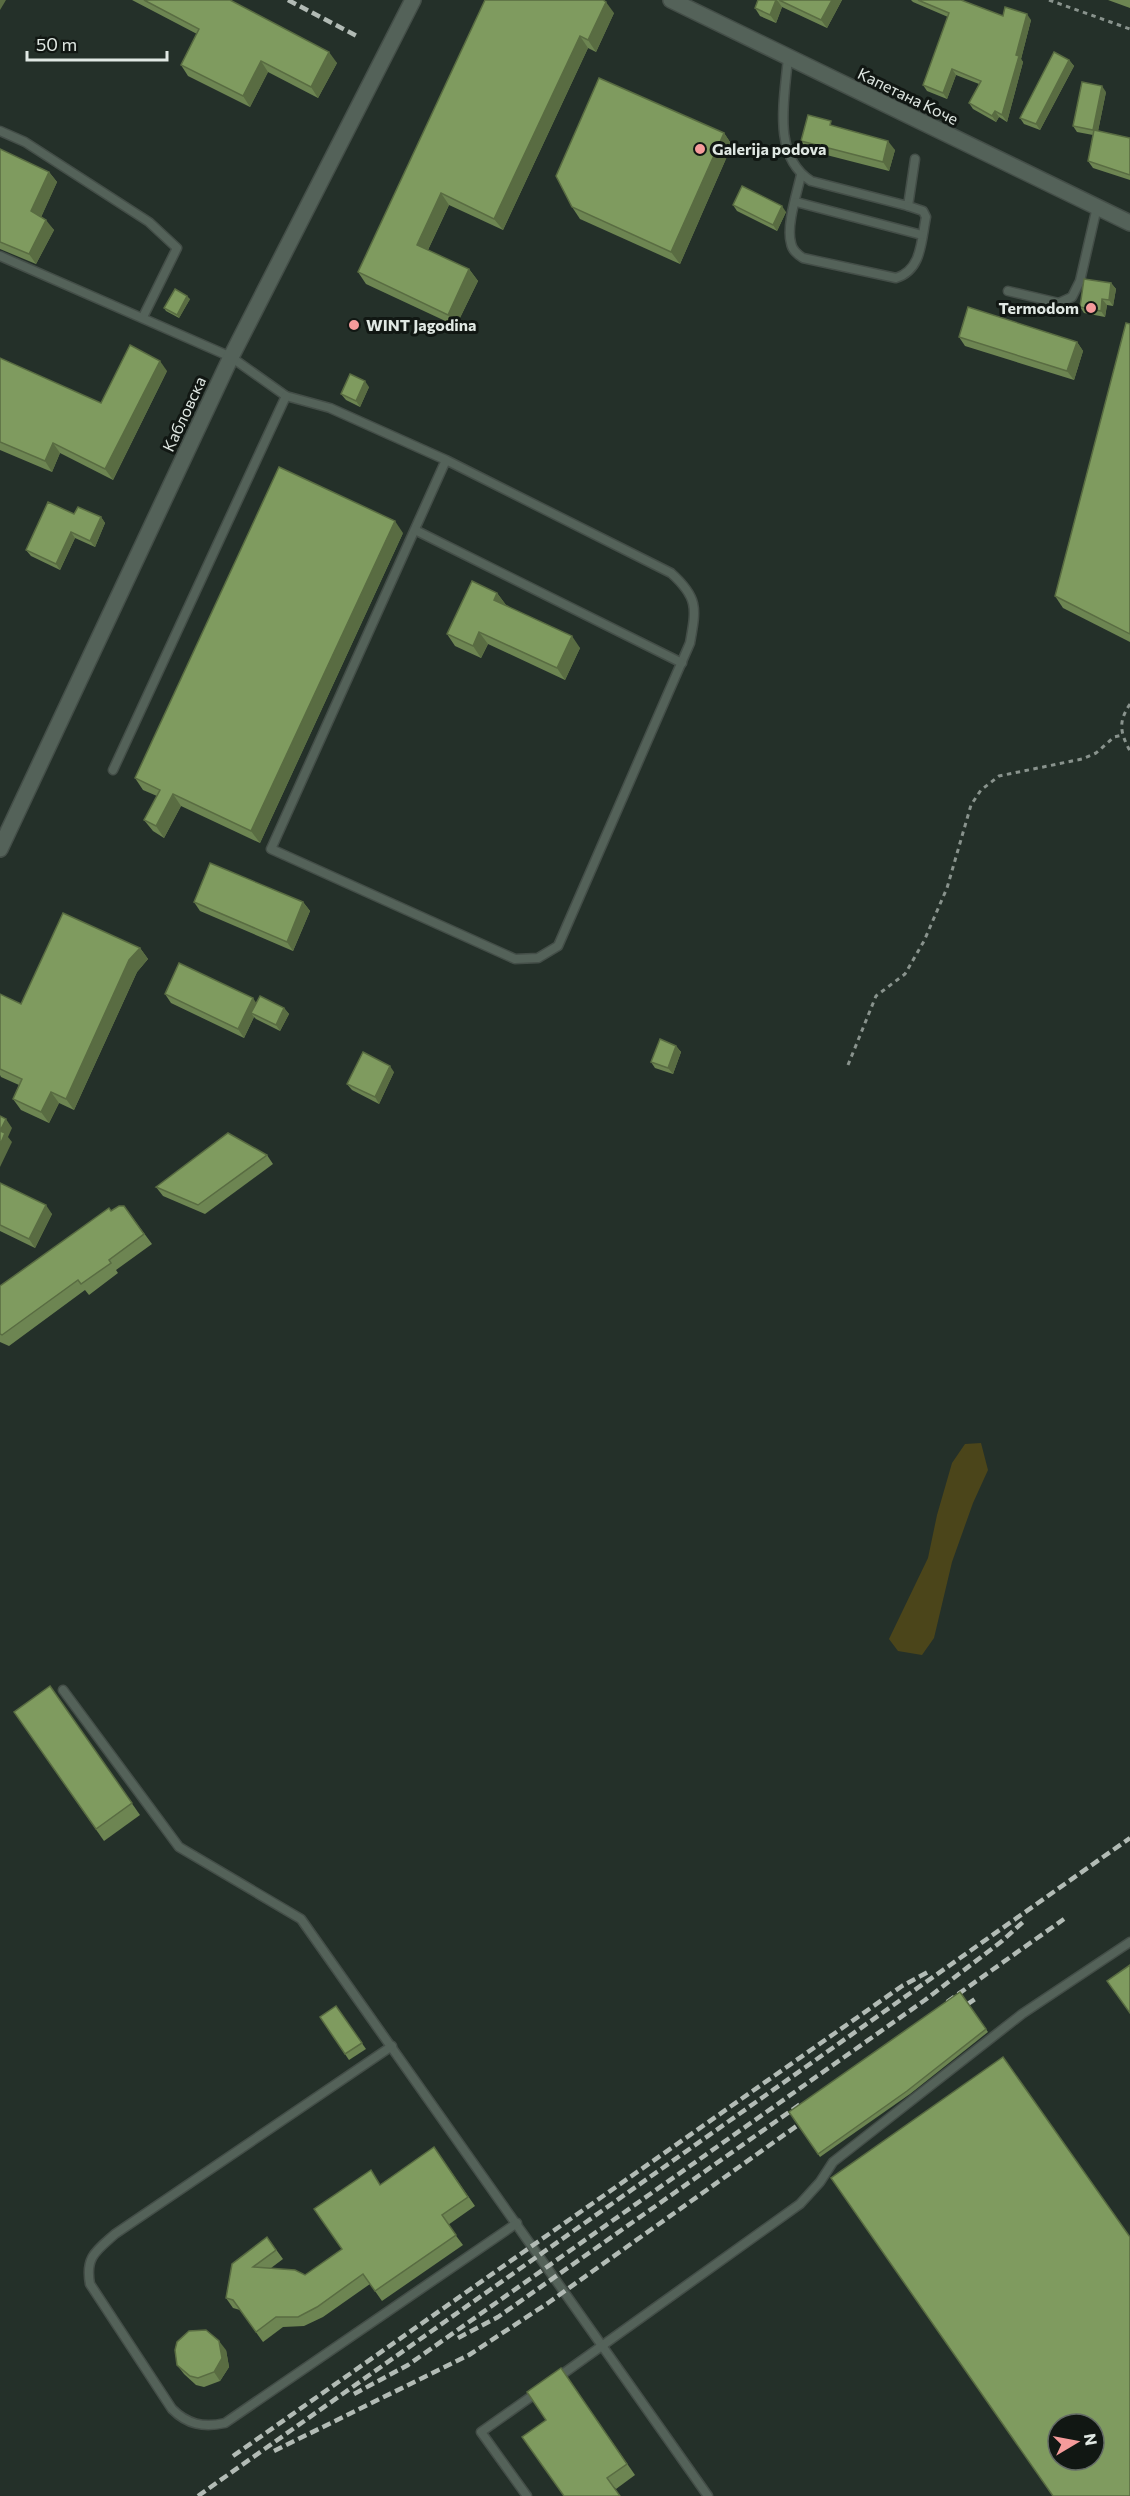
<svg xmlns="http://www.w3.org/2000/svg" width="1130" height="2496" font-family="Commissioner,sans-serif">
<rect width="100%" height="100%" fill="#243029"/>
<!-- green -->
<polygon fill="#4b451a" points="981,1443 988,1470 973,1503 952,1562 934,1638 922,1655 898,1651 889,1639 928,1558 937,1515 952,1463 965,1444"/>
<g fill="none" stroke-linecap="round" stroke-linejoin="round">
<defs>
<g id="service">
<path d="M 788,57 C 785,97 771,156 811,181 L 908,206 L 915,159"/>
<polyline points="0,131 25,142 149,222 177,248 143,317"/>
<path d="M 801,175 C 797,193 786,226 791,243 C 792,250 797,254 803,258 L 896,278 C 922,270 921,241 926,217 L 923,211 L 908,206"/>
<polyline points="796,202 922,235"/>
<path d="M 0,256 L 231,357 L 286,396 L 330,408 L 446,460 L 671,573 C 699,598 696,609 690,643 L 558,946 L 538,958 L 515,959 L 271,849 L 446,460"/>
<polyline points="1008,291 1059,303 1072,297 1080,281 1097,207"/>
<polyline points="415,530 682,663"/>
<polyline points="113,770 286,396"/>
<polyline points="63,1690 179,1847 301,1919 708,2496"/>
<path d="M 392,2046 L 115,2234 C 96,2251 85,2257 90,2284 L 172,2409 C 187,2424 203,2428 225,2423 L 517,2223"/>
<polyline points="557,2378 800,2204 820,2182 833,2162 1022,2014 1130,1942"/>
<polyline points="527,2496 481,2432 539,2391"/>
</g>
<polyline id="minor" points="0,849 231,357 413,0"/>
<polyline id="secondary" points="671,0 1130,223"/>
</defs>
<!-- service casing -->
<use href="#service" stroke="#444e48" stroke-width="11"/>
<!-- minor casing -->
<use href="#minor" stroke="#444e48" stroke-width="18"/>
<!-- secondary casing -->
<use href="#secondary" stroke="#444e48" stroke-width="18"/>
<!-- path -->
<g stroke="#89938d" stroke-width="3" stroke-dasharray="4.5 4.5" stroke-linecap="butt">
<polyline points="1049,0 1130,29"/>
<path d="M 1130,704 C 1118,722 1120,732 1130,751"/>
<polyline points="848,1065 876,996 905,974 924,941 947,888 971,805 981,790 999,776 1082,759 1096,753 1114,737 1123,735"/>
</g>
<!-- service -->
<use href="#service" stroke="#546259" stroke-width="8"/>
<!-- minor -->
<use href="#minor" stroke="#546259" stroke-width="15"/>
<!-- secondary -->
<use href="#secondary" stroke="#546259" stroke-width="15"/>
<!-- rail -->
<g stroke="#b2bbb5" stroke-width="4.5" stroke-dasharray="9 4.5" stroke-linecap="butt">
<polyline points="288,0 357,36"/>
<polyline points="947,2002 1064,1919"/>
<polyline points="956,2012 975,1999"/>
<polyline points="458,2338 498,2317 802,2103"/>
<polyline points="354,2394 408,2365 925,2000 1002,1941 1023,1922"/>
<polyline points="274,2451 469,2355 548,2303 812,2115"/>
<polyline points="233,2456 902,1986 930,1971"/>
<polyline points="198,2496 1130,1838"/>
</g>
</g>
<!-- wall -->
<g fill="#6d8552">
<polygon points="132,0 230,0 337,63 318,98 268,72 250,107 188,76 181,65 197,34"/>
<polygon points="485,0 614,13 596,52 588,48 503,230 449,205 428,250 469,269 478,281 456,326 366,284 358,272"/>
<polygon points="758,0 842,0 827,28 782,7 776,23 760,16 755,8"/>
<polygon points="911,0 961,0 1003,16 1031,20 1021,59 1023,62 1007,122 999,117 996,122 973,109 969,103 979,84 956,75 947,99 927,91 923,85 948,17 913,2"/>
<polygon points="1108,0 1130,0 1130,8"/>
<polygon points="1069,60 1074,66 1040,130 1024,124 1020,118"/>
<polygon points="1106,92 1098,131 1130,138 1130,180 1093,168 1088,161 1093,135 1077,132 1073,126"/>
<polygon points="835,127 895,150 889,171 807,150 801,141"/>
<polygon points="724,133 732,145 680,264 580,219 572,207"/>
<polygon points="0,149 49,172 57,182 41,217 54,230 36,264 0,249"/>
<polygon points="733,205 786,212 777,231 737,211"/>
<polygon points="1111,283 1116,289 1113,306 1107,305 1105,317 1084,313 1080,307"/>
<polygon points="190,299 179,318 166,311 164,308"/>
<polygon points="1130,324 1130,642 1063,608 1055,596"/>
<polygon points="959,337 1077,342 1083,351 1074,380 965,346"/>
<polygon points="0,358 101,403 167,371 113,480 60,453 52,472 0,450"/>
<polygon points="369,387 360,407 346,400 341,394"/>
<polygon points="74,514 101,517 105,523 95,547 75,538 60,570 31,556 26,550"/>
<polygon points="403,533 260,843 181,806 164,838 153,831 144,820 157,796 143,790 135,778"/>
<polygon points="497,593 506,605 580,648 565,680 488,644 481,658 455,646 447,634"/>
<polygon points="194,902 303,902 310,911 293,951 200,911"/>
<polygon points="140,948 148,959 137,972 74,1110 59,1103 49,1123 21,1110 13,1099 19,1085 1,1077 0,1075 0,994 21,1004"/>
<polygon points="165,994 256,1003 284,1008 289,1014 280,1031 256,1019 254,1017 244,1038 171,1003"/>
<polygon points="676,1046 681,1052 673,1074 655,1068 651,1062"/>
<polygon points="394,1072 379,1104 352,1090 347,1084"/>
<polygon points="267,1155 273,1164 205,1214 163,1196 156,1187"/>
<polygon points="0,1183 52,1214 35,1248 0,1231"/>
<polygon points="124,1206 152,1244 116,1270 118,1273 89,1295 85,1290 9,1346 0,1342 0,1286 111,1211"/>
<polygon points="50,1686 140,1815 104,1841 14,1712"/>
<polygon points="960,1992 988,2032 910,2094 820,2157 789,2112"/>
<polygon points="336,2006 366,2049 349,2060 320,2017"/>
<polygon points="434,2147 475,2206 448,2225 463,2245 382,2301 370,2284 323,2317 304,2326 283,2327 263,2342 240,2310 233,2308 226,2298 267,2237 283,2259 271,2268 305,2275 342,2249 381,2184"/>
<polygon points="226,2350 229,2367 220,2381 204,2387 196,2385 184,2374 177,2365"/>
<polygon points="561,2368 635,2475 616,2489 546,2420"/>
</g>
<!-- shaded-wall -->
<g fill="#596c42">
<polygon points="0,0 6,0 0,10"/>
<polygon points="776,0 777,0 782,7 776,23 770,15"/>
<polygon points="832,0 842,0 827,28 821,20"/>
<polygon points="606,2 614,13 596,52 588,40"/>
<polygon points="1027,14 1031,20 1021,59 1023,62 1007,122 1002,115 1016,55"/>
<polygon points="580,36 588,48 503,230 494,219"/>
<polygon points="329,52 337,63 318,98 311,87"/>
<polygon points="1069,60 1074,66 1040,130 1036,124"/>
<polygon points="261,61 268,72 250,107 243,96"/>
<polygon points="952,69 956,75 947,99 943,93"/>
<polygon points="1102,86 1106,92 1097,136 1093,130"/>
<polygon points="995,111 999,117 996,122 992,116"/>
<polygon points="724,133 732,145 680,264 671,252"/>
<polygon points="888,141 895,150 889,171 883,162"/>
<polygon points="49,172 57,182 39,222 31,211"/>
<polygon points="441,193 449,205 425,256 417,245"/>
<polygon points="782,206 786,212 777,231 773,225"/>
<polygon points="46,220 54,230 36,264 29,254"/>
<polygon points="469,269 478,281 456,326 448,315"/>
<polygon points="1111,283 1116,289 1113,306 1109,300"/>
<polygon points="187,296 190,299 179,318 177,315"/>
<polygon points="1102,299 1107,305 1105,317 1101,311"/>
<polygon points="1077,342 1083,351 1074,380 1067,371"/>
<polygon points="160,361 167,371 113,480 105,469"/>
<polygon points="365,381 369,387 360,407 356,401"/>
<polygon points="53,443 60,453 52,472 45,461"/>
<polygon points="101,517 105,523 95,547 90,541"/>
<polygon points="395,521 403,533 260,843 251,831"/>
<polygon points="71,532 75,538 60,570 56,564"/>
<polygon points="497,593 506,605 494,600"/>
<polygon points="479,632 488,644 481,658 473,646"/>
<polygon points="572,636 580,648 565,680 557,668"/>
<polygon points="173,794 181,806 164,838 156,826"/>
<polygon points="303,902 310,911 293,951 287,942"/>
<polygon points="140,948 148,959 137,972 74,1110 66,1099 129,960"/>
<polygon points="253,998 259,1007 251,1013 254,1017 244,1038 238,1029"/>
<polygon points="284,1008 289,1014 280,1031 276,1025"/>
<polygon points="676,1046 681,1052 673,1074 668,1068"/>
<polygon points="390,1066 394,1072 379,1104 375,1097"/>
<polygon points="51,1092 59,1103 49,1123 41,1112"/>
<polygon points="6,1119 12,1128 8,1137 12,1142 0,1167 0,1131"/>
<polygon points="46,1205 52,1214 35,1248 29,1239"/>
<polygon points="219,2341 226,2350 229,2367 220,2381 214,2372"/>
</g>
<!-- building -->
<g fill="#7f9b5f" stroke="#596c42" stroke-width="1.5" fill-rule="evenodd">
<polygon points="144,0 230,0 329,52 311,87 261,61 243,96 181,65 199,29"/>
<polygon points="485,0 603,0 606,2 588,40 580,36 494,219 441,193 417,245 469,269 448,315 358,272"/>
<polygon points="758,0 776,0 770,15 755,8"/>
<polygon points="779,0 832,0 821,20"/>
<polygon points="918,0 961,0 1003,16 1005,7 1027,14 1016,55 1019,56 1002,115 995,111 992,116 969,103 981,81 952,69 943,93 923,85 949,13"/>
<polygon points="1054,52 1069,60 1036,124 1020,118"/>
<polygon points="599,78 724,133 671,252 572,207 556,176"/>
<polygon points="1082,82 1102,86 1093,130 1073,126"/>
<polygon points="808,115 831,121 830,125 888,141 883,162 801,141"/>
<polygon points="1094,130 1130,138 1130,175 1088,161"/>
<polygon points="0,149 49,172 31,211 46,220 29,254 0,242"/>
<polygon points="742,186 782,206 773,225 733,205"/>
<polygon points="1084,279 1111,283 1109,300 1102,299 1101,311 1080,307"/>
<polygon points="175,289 187,296 177,315 164,308"/>
<polygon points="968,307 1077,342 1067,371 959,337"/>
<polygon points="1126,323 1130,324 1130,634 1055,596"/>
<polygon points="130,345 160,361 105,469 53,443 45,461 0,442 0,358 101,403"/>
<polygon points="350,374 365,381 356,401 341,394"/>
<polygon points="279,467 395,521 251,831 173,794 156,826 144,820 160,790 135,778"/>
<polygon points="48,502 74,514 78,507 101,517 90,541 71,532 56,564 26,550"/>
<polygon points="472,581 497,593 494,600 572,636 557,668 479,632 473,646 447,634"/>
<polygon points="210,863 303,902 287,942 194,902"/>
<polygon points="63,913 140,948 129,960 66,1099 51,1092 41,1112 13,1099 22,1079 0,1069 0,994 21,1004"/>
<polygon points="179,963 253,998 238,1029 165,994"/>
<polygon points="260,996 284,1008 276,1025 251,1013"/>
<polygon points="660,1039 676,1046 668,1068 651,1062"/>
<polygon points="363,1052 390,1066 375,1097 347,1084"/>
<polygon points="0,1116 6,1119 0,1131"/>
<polygon points="0,1131 5,1133 0,1145"/>
<polygon points="228,1133 267,1155 198,1205 156,1187"/>
<polygon points="0,1183 46,1205 29,1239 0,1225"/>
<polygon points="119,1206 124,1206 144,1234 109,1260 111,1263 81,1284 78,1280 2,1335 0,1334 0,1286 109,1208 111,1211"/>
<polygon points="50,1686 132,1803 96,1829 14,1712"/>
<polygon points="1130,1965 1130,2013 1107,1981"/>
<polygon points="960,1992 986,2029 907,2091 818,2154 789,2112"/>
<polygon points="336,2006 362,2043 345,2054 320,2017"/>
<path d="M 1003,2057 L 1130,2237 L 1130,2496 L 1053,2496 L 831,2178 ZM 1058,2424 L 1094,2424 L 1094,2460 L 1058,2460 Z"/>
<polygon points="434,2147 468,2197 442,2215 456,2235 375,2291 363,2274 317,2307 298,2317 276,2317 256,2332 233,2300 226,2298 232,2264 267,2237 276,2250 253,2267 295,2270 305,2275 342,2249 314,2209 371,2170 380,2185"/>
<polygon points="206,2330 219,2341 222,2358 214,2372 198,2378 190,2376 177,2365 175,2350 177,2342 189,2331"/>
<polygon points="561,2368 627,2464 607,2478 620,2496 564,2496 522,2437 546,2420 527,2392"/>
</g>
<!-- markers -->
<g fill="#f59b9b" stroke="#111713" stroke-width="2">
<circle cx="700" cy="149" r="6"/>
<circle cx="1091" cy="308" r="6"/>
<circle cx="354" cy="325" r="6"/>
</g>
<g text-anchor="middle" stroke-width="6" stroke-linejoin="round" paint-order="stroke">
<!-- street labels -->
<g font-size="16" fill="#e0e8e3" stroke="#111713">
<text transform="translate(908 96) rotate(26)" y="6">Капетана Коче</text>
<text transform="translate(184 414) rotate(-65)" y="6">Кабловска</text>
</g>
<!-- poi labels -->
<g font-size="16" font-weight="bold" fill="#e0e8e3" stroke="#111713" text-anchor="start">
<text x="712" y="155">Galerija podova</text>
<text x="1079" y="314" text-anchor="end">Termodom</text>
<text x="366" y="331">WINT Jagodina</text>
</g>
</g>
<!-- north arrow -->
<g transform="translate(1076 2442) rotate(80)"><circle r="28" fill="#111713" stroke="#646b66" stroke-width="1.5"/>
<path d="M0-4.5L10 22L0 15L-10 22Z" fill="#f59b9b"/>
<text y="-9" font-size="16" font-weight="bold" text-anchor="middle" fill="#e0e8e3">N</text>
</g>
<!-- scale -->
<path d="M27 51v9h140v-9" fill="none" stroke="#e0e8e3" stroke-width="3"/>
<text x="36" y="51" font-size="18" fill="#e0e8e3" stroke="#111713" stroke-width="4.5" paint-order="stroke">50 m</text>
</svg>
